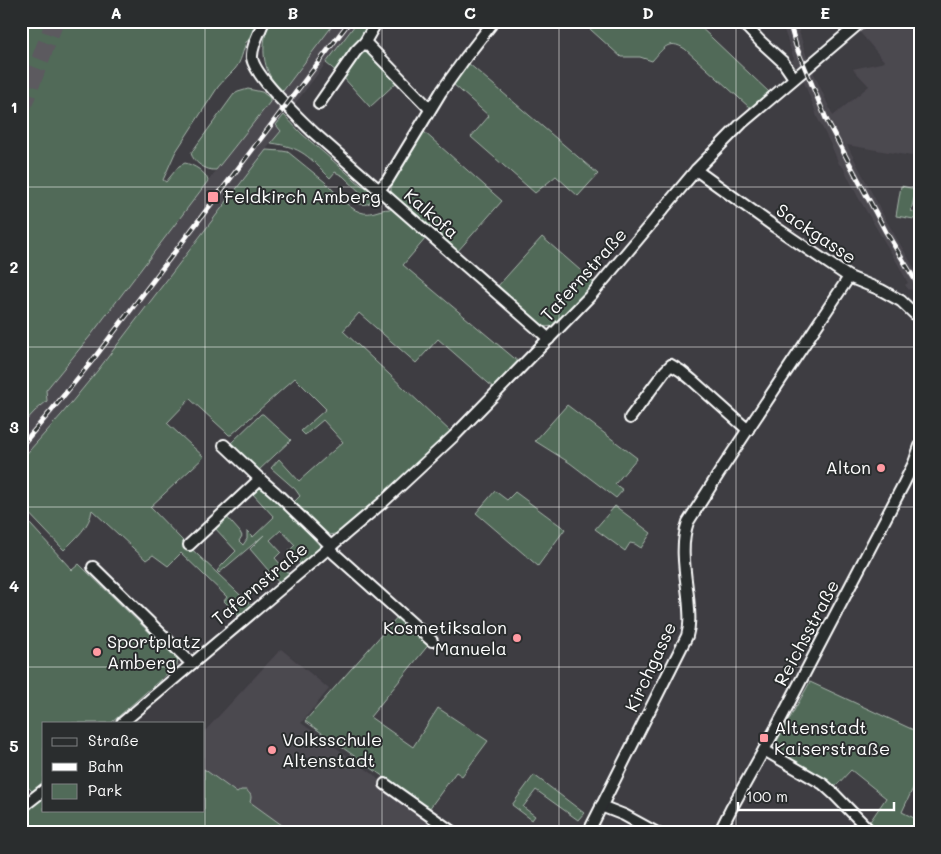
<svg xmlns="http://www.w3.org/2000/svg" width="941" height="854" font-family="Mali,sans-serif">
<rect width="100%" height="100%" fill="#3e3d42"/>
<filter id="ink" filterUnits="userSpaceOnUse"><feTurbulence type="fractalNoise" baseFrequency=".02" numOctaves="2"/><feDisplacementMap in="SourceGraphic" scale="10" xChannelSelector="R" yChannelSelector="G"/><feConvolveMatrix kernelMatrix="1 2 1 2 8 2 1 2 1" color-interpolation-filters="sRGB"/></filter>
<g filter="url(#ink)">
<!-- built -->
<g fill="#4c4850">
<polygon points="336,21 358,21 291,109 276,125 281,130 98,370 62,414 21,460 21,426 35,411 46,401 46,390 91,335 260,113 270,102 283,91"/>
<polygon points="781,21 796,21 807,58 833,116 869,86 853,69 885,62 858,30 869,21 920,21 920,128 917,128 912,156 847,145 886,220 920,278 920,302 911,289 909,290 905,285 908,283 899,266 858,197 843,167 839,164 832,147 817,117 815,110 797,65 794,66 792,60 794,59"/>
<polygon points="281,649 329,689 301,723 373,774 384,786 447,833 293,833 204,769 204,732"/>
</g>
<!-- green -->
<g fill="#516b59" stroke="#a8b5ac">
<path d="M 21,21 L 264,21 L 258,34 L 246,42 C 243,51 241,62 235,69 C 229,75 223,81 218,87 L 175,153 L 163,180 L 166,182 L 179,166 L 185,163 C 194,165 206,172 208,181 L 91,335 L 46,390 L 47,401 L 35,411 L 21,426 L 21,400 L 26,380 L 27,371 L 21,367 Z"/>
<path d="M 270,21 L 336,21 L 283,91 C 279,87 275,83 272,79 C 261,62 262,39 270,21 Z"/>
<polygon points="358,21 373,21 337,72 326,63"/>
<path d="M 581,21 L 694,21 L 770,93 L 753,107 L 749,107 L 685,49 C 668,38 663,49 652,61 L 640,57 L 621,57 Z"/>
<polygon points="366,50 369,51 398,81 370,107 342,76 362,51"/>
<polygon points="468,63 598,174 578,196 556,176 535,193 471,137 489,116 452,83"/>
<path d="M 248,89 L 262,92 L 270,98 L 270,102 L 216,170 C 206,171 193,162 191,153 L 234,94 L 238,92 Z"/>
<path d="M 284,115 L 302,134 L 361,185 C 383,194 372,209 357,203 L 364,196 L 343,176 L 335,172 L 330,178 C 309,157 302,147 271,143 L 281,131 L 276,125 Z"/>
<polygon points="423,131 502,201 457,252 391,195 391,186 394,179"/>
<path d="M 266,150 L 282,151 L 288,152 C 300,162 313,172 325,182 C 335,191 347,208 360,212 C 372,217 382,206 394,210 L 426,238 L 403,265 L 520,363 L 495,389 L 438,339 L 416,363 L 359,313 L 343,331 L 451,432 L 388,491 L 338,533 L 330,535 L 323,532 L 293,503 L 300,496 L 295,489 L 271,468 L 279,459 L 299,481 L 343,442 L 323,420 L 305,435 L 301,431 L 326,409 L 295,378 L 231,435 L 229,435 L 226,432 L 190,399 L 167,423 L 204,457 L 150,507 L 182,540 L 253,607 L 239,616 L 224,601 L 227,597 L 181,553 L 168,566 L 153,555 L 146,560 L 92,510 C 90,526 76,538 64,550 L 21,505 L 21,460 L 62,414 L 98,370 Z"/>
<polygon points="901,186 920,190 920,199 914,198 911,211 920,213 920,220 896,216"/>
<polygon points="542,237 595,283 569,312 554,326 544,327 539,323 497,287"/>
<polygon points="567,405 637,458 615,484 623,490 616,498 570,463 535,441"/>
<polygon points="261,414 263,414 291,440 258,471 230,444"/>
<polygon points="258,488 266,490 290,513 322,548 301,565 289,551 295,545 281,530 270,540 281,552 275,558 290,575 280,584 250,549 264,535 219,573 217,571 222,565 236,551 214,527 225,515 240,532 242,536 239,541 243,545 247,539 247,531 253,537 274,517 251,492"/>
<polygon points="495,491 507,500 515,492 565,529 538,566 476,513"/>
<polygon points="615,506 651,533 641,548 635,544 630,543 625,551 595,529"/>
<polygon points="21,514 72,570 79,564 154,637 169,648 177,656 178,661 177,665 111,723 44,723 44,781 32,791 28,787 21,793"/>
<polygon points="399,615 430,643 370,717 413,747 438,708 488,741 462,776 456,772 429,809 305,721"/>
<polygon points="810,682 920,733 920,773 902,812 920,821 920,833 879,833 869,823 886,798 851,770 835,787 831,783 778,753 775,747 776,743"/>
<path d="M 204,769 L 237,793 L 241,790 L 246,790 C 251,794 252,796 250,802 L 293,833 L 21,833 L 21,814 L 44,797 L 44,810 L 204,810 Z"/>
<polygon points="534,775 584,813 578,820 536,790 523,807 535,816 532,820 512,805"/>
</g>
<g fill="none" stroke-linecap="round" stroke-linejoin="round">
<!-- highway-tunnel -->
<polyline stroke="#5b5a5e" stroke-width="18" stroke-dasharray="18 9" stroke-linecap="butt" points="21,110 55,21"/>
<defs>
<g id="street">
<path d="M 264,21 C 260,31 251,47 252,58 C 255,77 298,117 313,132 L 549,339"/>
<polyline points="741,21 760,41 783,62 794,78"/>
<polyline points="365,42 430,109"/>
<polyline points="319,104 356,51 365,42 377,21"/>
<polyline points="696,170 775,227 849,277 881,290 901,301 920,319"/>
<polyline points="378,190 387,181 441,92 466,57 494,21"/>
<polyline points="630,418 665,371 671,365 681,371 692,380 748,430"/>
<polyline points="224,445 260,479 275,492 331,546"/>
<polyline points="189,545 260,479"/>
<polyline points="328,548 432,641"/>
<polyline points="93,567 191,663"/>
<polyline points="122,723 382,503 455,435 592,294 696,170 742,123 862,21"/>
<polyline points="764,750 823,784 834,794 872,833"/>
<polyline points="385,784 454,833"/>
<polyline points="601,806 624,815 657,833"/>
<polyline points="21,808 44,790"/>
<path d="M 588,833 L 687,636 C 691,623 689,610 688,596 C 685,572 680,545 688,522 L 723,467 L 849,277"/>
<polyline points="719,833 731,809 775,730 903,485 914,463 920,446"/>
</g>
</defs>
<!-- street casing -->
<use href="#street" stroke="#fff" stroke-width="14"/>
<!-- street -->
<use href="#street" stroke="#2a2d2e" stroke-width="10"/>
<defs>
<g id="rail">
<polyline points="789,21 796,46 827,121 886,232 920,288"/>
<polyline points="21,446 51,411 92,361 350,21"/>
</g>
</defs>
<!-- rail casing -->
<use href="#rail" stroke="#fff" stroke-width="5"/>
<!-- rail -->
<use href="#rail" stroke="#2a2d2e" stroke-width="3" stroke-dasharray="9" stroke-linecap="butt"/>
</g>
</g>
<!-- grid -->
<path fill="none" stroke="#fff" stroke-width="1" stroke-opacity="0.55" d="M 205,21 L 205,833M 382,21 L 382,833M 559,21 L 559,833M 736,21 L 736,833M 21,187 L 920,187M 21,347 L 920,347M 21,507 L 920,507M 21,667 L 920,667"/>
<!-- markers -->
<g fill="#ff9aa2" stroke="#2a2d2e" stroke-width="2">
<rect x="207" y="191" width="12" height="12" rx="2.5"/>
<circle cx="881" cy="468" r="5"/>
<circle cx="517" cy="638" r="5"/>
<circle cx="97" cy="652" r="5"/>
<rect x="759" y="733" width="10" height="10" rx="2.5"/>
<circle cx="272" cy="750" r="5"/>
</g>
<g text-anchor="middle" stroke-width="4" stroke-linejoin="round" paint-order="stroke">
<!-- poi labels -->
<g font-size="18" fill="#fff" stroke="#2a2d2e" text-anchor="start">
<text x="224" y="203">Feldkirch Amberg</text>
<text x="871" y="474" text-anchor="end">Alton</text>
<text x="507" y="634" text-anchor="end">Kosmetiksalon<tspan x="507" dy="21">Manuela</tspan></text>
<text x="107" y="648">Sportplatz<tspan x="107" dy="21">Amberg</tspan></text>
<text x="774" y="734">Altenstadt<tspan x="774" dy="21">Kaiserstraße</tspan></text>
<text x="282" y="746">Volksschule<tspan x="282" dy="21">Altenstadt</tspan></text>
</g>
<!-- street labels -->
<g font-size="18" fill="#fff" stroke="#2a2d2e">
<text transform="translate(431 214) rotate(41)" y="6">Kalkofa</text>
<text transform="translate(816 234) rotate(34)" y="6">Sackgasse</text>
<text transform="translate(584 275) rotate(-48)" y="6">Tafernstraße</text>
<text transform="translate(260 584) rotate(-40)" y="6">Tafernstraße</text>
<text transform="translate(807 633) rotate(-62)" y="6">Reichsstraße</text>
<text transform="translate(651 667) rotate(-65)" y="6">Kirchgasse</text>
</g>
</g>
<!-- margin -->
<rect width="941" height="854" fill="none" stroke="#2a2d2e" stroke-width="55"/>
<!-- legend -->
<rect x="42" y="722" width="162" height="90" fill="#2a2d2e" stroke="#7f8182"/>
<rect x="52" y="738" width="25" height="8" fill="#2a2d2e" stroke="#7f8182"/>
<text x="88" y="746" font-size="15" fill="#ffffff">Straße</text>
<rect x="52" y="763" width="25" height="8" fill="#ffffff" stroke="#7f8182"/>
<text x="88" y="772" font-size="15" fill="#ffffff">Bahn</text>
<rect x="52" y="784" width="25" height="15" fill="#516b59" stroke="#7f8182"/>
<text x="88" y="796" font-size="15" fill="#ffffff">Park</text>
<!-- scale -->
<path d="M738 802v8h156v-8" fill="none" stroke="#ffffff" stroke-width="2.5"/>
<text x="746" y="802" font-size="15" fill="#ffffff" stroke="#2a2d2e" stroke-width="4" paint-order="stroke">100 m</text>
<rect x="28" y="28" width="886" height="798" fill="none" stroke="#fff" stroke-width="2"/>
<g font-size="16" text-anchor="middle" font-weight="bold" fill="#fff">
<text x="116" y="19">A</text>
<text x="293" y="19">B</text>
<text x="470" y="19">C</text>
<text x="648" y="19">D</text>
<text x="825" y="19">E</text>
<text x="14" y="113">1</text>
<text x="14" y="273">2</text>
<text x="14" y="433">3</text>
<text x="14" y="592">4</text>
<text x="14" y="752">5</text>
</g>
</svg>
